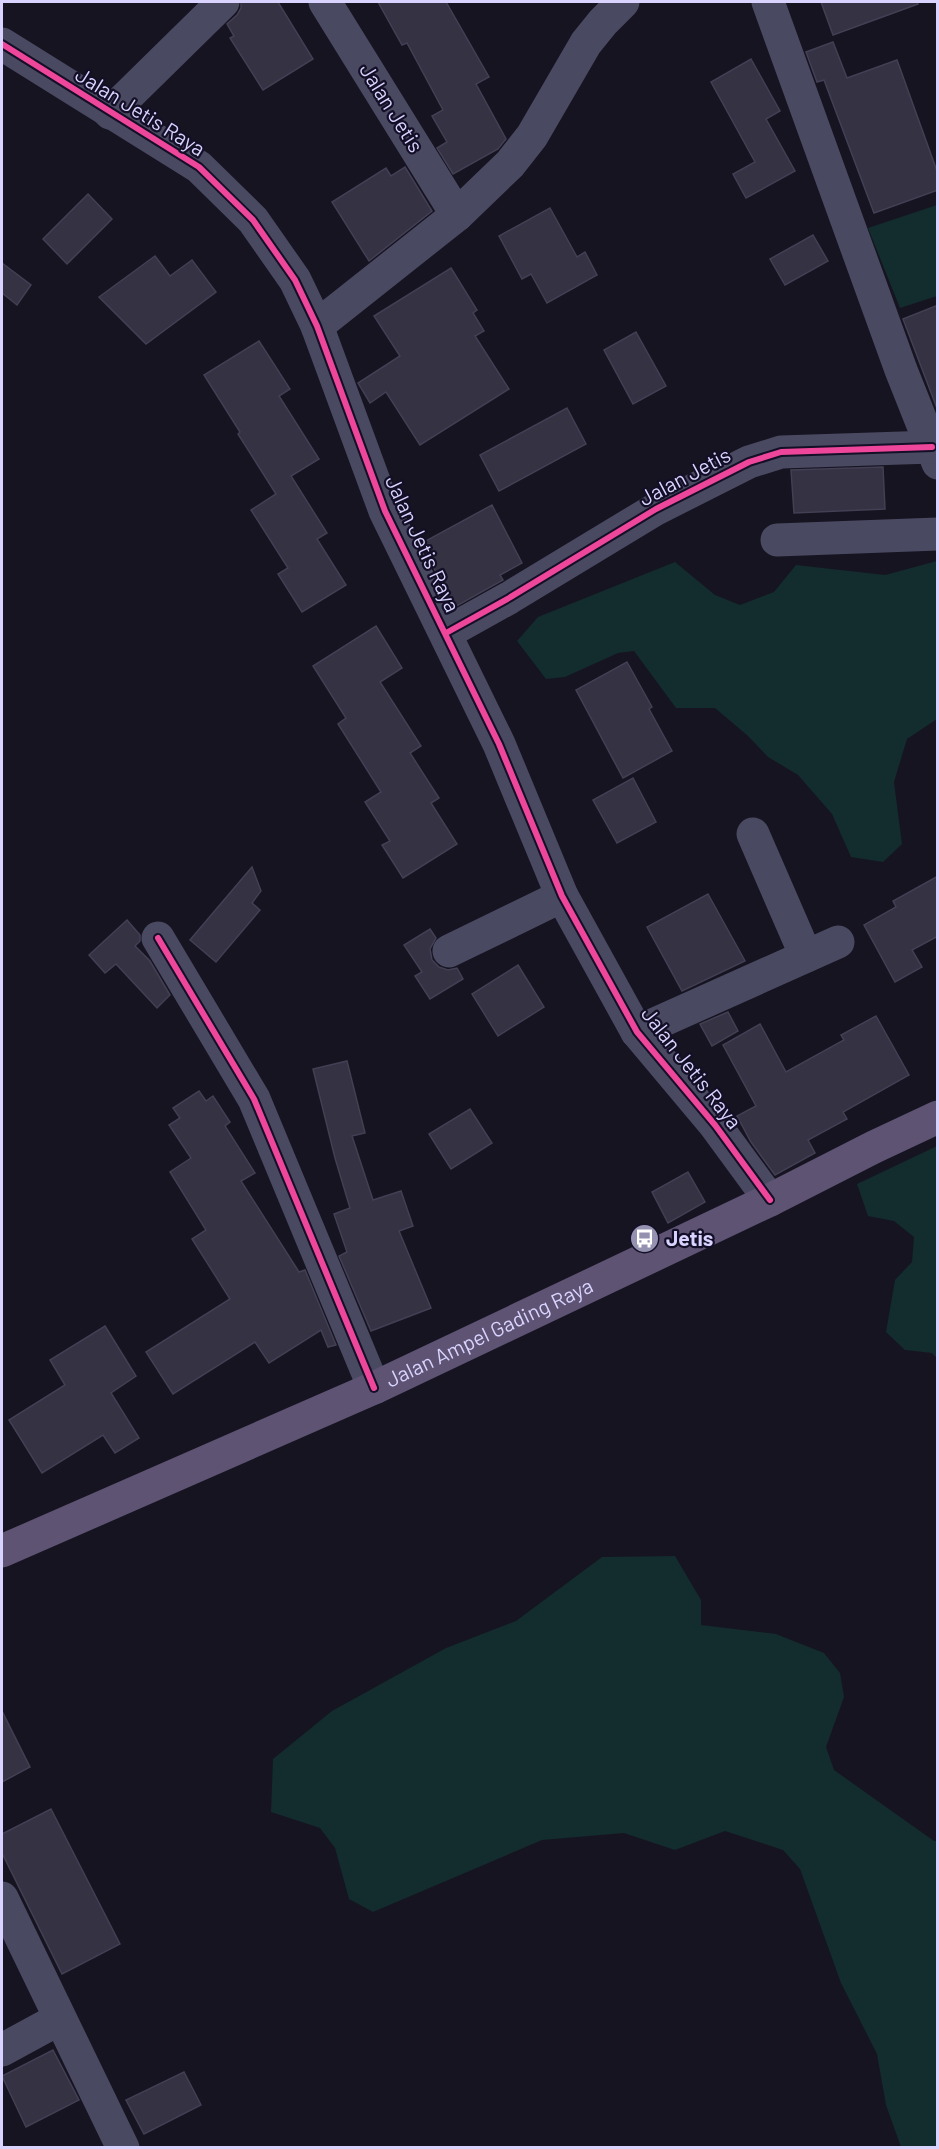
<svg xmlns="http://www.w3.org/2000/svg" width="939" height="2149" font-family="Barlow,sans-serif">
<rect width="100%" height="100%" fill="#161421"/>
<!-- green -->
<g fill="#132c2d">
<polygon points="937,205 937,296 900,308 868,228"/>
<polygon points="937,561 937,719 907,739 894,782 902,844 883,862 851,857 832,814 798,775 768,757 748,736 715,708 676,708 634,651 618,653 565,677 546,679 517,641 538,617 675,562 715,595 740,605 774,592 796,565 885,575"/>
<polygon points="937,1146 937,1358 932,1353 905,1350 886,1332 895,1280 912,1262 914,1237 894,1221 868,1216 857,1184"/>
<polygon points="675,1556 701,1600 701,1625 776,1634 824,1653 840,1673 844,1697 826,1747 834,1770 934,1841 937,1841 937,2147 901,2147 886,2105 877,2054 841,1983 800,1869 783,1850 725,1831 675,1850 624,1833 542,1840 373,1912 349,1899 335,1848 320,1828 271,1812 273,1759 332,1711 446,1648 516,1621 602,1557"/>
</g>
<!-- building -->
<g fill="#343243" stroke="#433f54" stroke-width="1.5">
<polygon points="241,2 278,2 313,59 263,90 230,38 234,36 227,24 237,15 241,8"/>
<polygon points="378,2 446,2 489,77 476,84 506,139 498,149 453,174 437,148 447,142 432,116 443,110 407,43 402,45"/>
<polygon points="821,2 917,2 918,4 833,35"/>
<polygon points="833,42 847,78 897,60 938,174 938,190 874,213 824,80 817,82 806,52"/>
<polygon points="751,59 780,111 766,119 795,171 746,198 733,174 755,162 711,82"/>
<polygon points="405,167 432,211 369,261 332,202 386,168 391,176"/>
<polygon points="88,194 112,219 67,264 43,239"/>
<polygon points="550,208 577,257 585,252 597,275 547,303 531,274 522,279 499,236"/>
<polygon points="813,235 828,261 785,285 770,259"/>
<polygon points="155,256 170,276 192,260 216,292 146,344 99,297"/>
<polygon points="2,263 31,285 17,305 2,293"/>
<polygon points="451,268 477,310 473,313 484,331 475,336 509,389 420,445 386,392 370,403 358,383 400,356 374,316"/>
<polygon points="938,305 938,411 903,319"/>
<polygon points="636,332 666,386 633,404 604,350"/>
<polygon points="259,341 290,389 279,396 319,459 291,476 327,533 317,539 346,585 302,612 278,574 288,568 251,510 276,494 238,434 240,432 204,375"/>
<polygon points="567,408 586,444 499,491 480,455"/>
<polygon points="883,467 885,509 794,513 791,470"/>
<polygon points="492,505 522,563 500,575 503,580 453,608 422,543"/>
<polygon points="376,626 402,668 380,682 421,746 410,753 439,798 431,803 457,844 403,878 382,845 390,841 365,802 381,792 338,724 346,718 313,666"/>
<polygon points="627,662 652,707 649,709 672,751 623,778 576,690"/>
<polygon points="633,778 656,822 617,843 593,800"/>
<polygon points="252,867 261,891 252,903 260,910 216,962 190,940"/>
<polygon points="938,876 938,936 912,950 922,967 895,982 864,925 896,907 893,901"/>
<polygon points="708,894 745,961 682,991 647,927"/>
<polygon points="127,920 140,935 140,941 135,946 150,961 170,995 157,1008 116,964 105,973 89,955"/>
<polygon points="430,929 436,938 430,949 432,960 439,967 448,970 457,968 463,979 430,999 415,976 422,972 404,945"/>
<polygon points="518,965 544,1007 498,1036 472,994"/>
<polygon points="728,1012 738,1031 712,1046 700,1024"/>
<polygon points="876,1016 909,1075 843,1112 847,1119 808,1140 815,1153 775,1175 751,1142 737,1116 756,1106 723,1045 760,1024 786,1072 844,1040 841,1035"/>
<polygon points="347,1061 365,1133 352,1136 373,1200 401,1191 413,1226 399,1231 431,1308 371,1331 339,1256 347,1252 334,1214 350,1208 335,1158 313,1069"/>
<polygon points="199,1091 206,1101 213,1096 230,1122 225,1126 255,1173 241,1181 299,1272 305,1270 336,1345 328,1347 321,1330 269,1363 255,1342 173,1394 146,1352 230,1299 192,1239 206,1230 170,1172 191,1158 169,1125 180,1118 173,1108"/>
<polygon points="470,1109 492,1143 451,1169 429,1134"/>
<polygon points="688,1172 705,1202 668,1223 652,1192"/>
<polygon points="105,1326 136,1376 111,1393 139,1438 115,1453 103,1435 42,1473 9,1420 65,1385 50,1360"/>
<polygon points="2,1711 30,1767 2,1782"/>
<polygon points="51,1809 120,1944 62,1974 2,1853 2,1834"/>
<polygon points="53,2050 79,2100 26,2127 2,2076"/>
<polygon points="184,2072 201,2105 144,2134 126,2100"/>
</g>
<g fill="none" stroke-linecap="round" stroke-linejoin="round">
<!-- minor -->
<g stroke="#4a4962" stroke-width="33">
<polyline points="768,2 901,370 938,463"/>
<polyline points="2,44 199,167 253,220 295,280 317,326 385,511 499,744 562,896 637,1032 715,1125 770,1200"/>
<polyline points="110,113 223,2"/>
<polyline points="457,215 510,164 532,136 586,43 603,22 623,2"/>
<polyline points="317,326 457,215 325,2"/>
<polyline points="777,540 938,534"/>
<polyline points="446,633 509,598 656,509 749,462 781,452 932,447"/>
<polyline points="753,834 806,956"/>
<polyline points="158,938 254,1099 374,1388"/>
<polyline points="449,951 562,896"/>
<polyline points="637,1032 838,942"/>
<polyline points="2,1898 123,2148"/>
<polyline points="2,2050 59,2019"/>
</g>
<!-- major -->
<path stroke="#5e5373" stroke-width="33" id="s1" d="M 2,1551 L 374,1388 L 770,1200 L 874,1147 L 938,1117"/>
<defs>
<g id="cycleway">
<polyline points="2,44 199,167 253,220 295,280 317,326 385,511 499,744 562,896 637,1032 715,1125 770,1200"/>
<polyline points="446,633 509,598 656,509 749,462 781,452 932,447"/>
<polyline points="158,938 254,1099 374,1388"/>
</g>
</defs>
<!-- cycleway casing -->
<use href="#cycleway" stroke="#130f26" stroke-width="10"/>
<!-- cycleway -->
<use href="#cycleway" stroke="#ed469a" stroke-width="6"/>
</g>
<!-- icons -->
<defs>
<symbol id="bus-disc" viewBox="-11 -11 22 22"><circle r="9.5" fill="#9591b1" stroke="#130f26"/><path d="M-5-6H5V4H4V6H2V4H-2V6H-4V4H-5ZM-3.5-4V0h7V-4ZM-3.5 1.2v1.5H-2V1.2ZM2 1.2v1.5H3.5V1.2Z" fill="#fff"/></symbol>
</defs>
<g fill-rule="evenodd">
<use href="#bus-disc" x="628" y="1222" width="33" height="33"/>
</g>
<g text-anchor="middle" stroke-width="4.5" stroke-linejoin="round" paint-order="stroke">
<!-- street labels -->
<g font-size="21" fill="#d9d4ff" stroke="#130f26">
<text transform="translate(391 108) rotate(58)" y="7">Jalan Jetis</text>
<text transform="translate(140 112) rotate(32)" y="7">Jalan Jetis Raya</text>
<text transform="translate(685 477) rotate(-28)" y="7">Jalan Jetis</text>
<text transform="translate(422 544) rotate(65)" y="7">Jalan Jetis Raya</text>
<text transform="translate(691 1068) rotate(52)" y="7">Jalan Jetis Raya</text>
<text dy="7" stroke="none"><textPath href="#s1" startOffset="534">Jalan Ampel Gading Raya</textPath></text>
</g>
<!-- poi labels -->
<g font-size="21" font-weight="bold" fill="#d9d4ff" stroke="#130f26" text-anchor="start">
<text x="666" y="1246">Jetis</text>
</g>
</g>
<!-- border -->
<rect width="939" height="2149" fill="none" stroke="#d9d4ff" stroke-width="6"/>
</svg>
